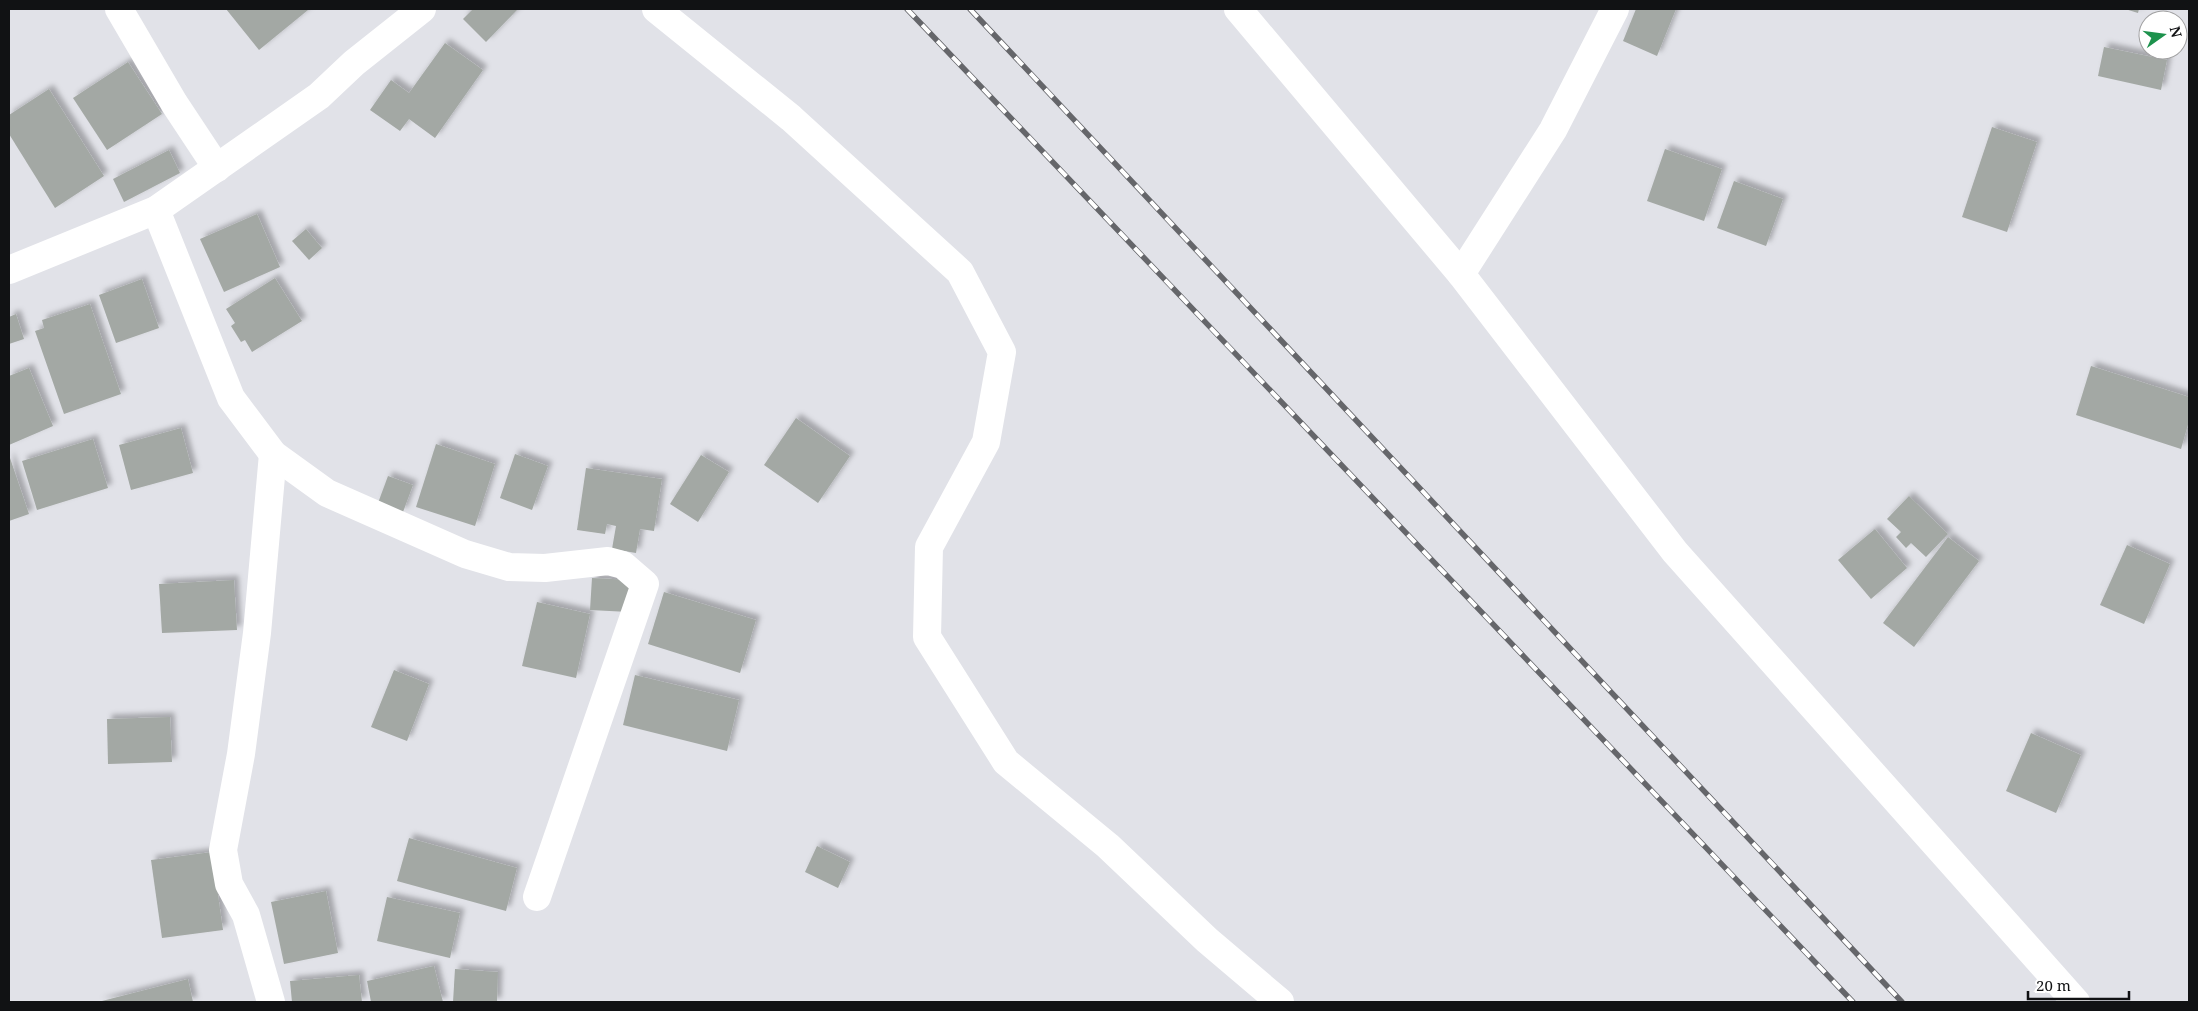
<svg xmlns="http://www.w3.org/2000/svg" width="2198" height="1011" font-family="'Noto Serif',serif">
<defs>
<filter id="shadow"><feDropShadow dx="4.5" dy="-4.5" stdDeviation="2.5" flood-color="#0004"/></filter>
</defs>
<rect width="100%" height="100%" fill="#e1e2e8"/>
<!-- building -->
<g fill="#a3a8a4" filter="url(#shadow)">
<polygon points="226,9 307,9 308,10 259,50"/>
<polygon points="473,9 518,9 486,42 463,19"/>
<polygon points="1636,9 1676,9 1657,56 1623,41"/>
<polygon points="2125,9 2139,9 2138,13"/>
<polygon points="445,43 483,70 435,138 409,119 400,131 370,110 391,80 409,93"/>
<polygon points="2104,47 2167,60 2161,90 2098,76"/>
<polygon points="128,62 162,114 107,150 73,98"/>
<polygon points="49,89 104,176 55,208 9,134 9,115"/>
<polygon points="1992,127 2037,142 2007,232 1962,217"/>
<polygon points="1665,149 1722,169 1704,221 1647,201"/>
<polygon points="169,150 180,173 124,202 113,179"/>
<polygon points="1734,181 1783,199 1766,246 1717,228"/>
<polygon points="257,214 280,267 224,292 200,239"/>
<polygon points="306,229 322,248 309,260 292,241"/>
<polygon points="275,278 302,321 252,352 245,340 241,342 231,326 235,323 226,309"/>
<polygon points="142,279 159,328 116,343 99,295"/>
<polygon points="90,304 121,394 64,414 35,331 44,328 42,320"/>
<polygon points="16,314 24,339 9,344 9,317"/>
<polygon points="2091,366 2189,397 2189,421 2181,449 2076,415"/>
<polygon points="29,368 53,426 9,445 9,376"/>
<polygon points="796,418 850,456 818,503 764,465"/>
<polygon points="181,428 193,473 131,490 119,445"/>
<polygon points="93,439 108,488 37,510 22,461"/>
<polygon points="436,444 495,464 475,526 416,507"/>
<polygon points="515,454 548,466 532,510 500,498"/>
<polygon points="9,455 29,514 9,521"/>
<polygon points="701,455 729,472 698,522 670,504"/>
<polygon points="586,468 662,479 654,531 640,529 636,553 612,549 616,526 607,524 605,534 577,530"/>
<polygon points="388,476 413,485 403,512 378,503"/>
<polygon points="1909,496 1948,534 1926,557 1911,543 1906,548 1896,537 1901,532 1887,519"/>
<polygon points="1875,529 1907,568 1871,599 1838,560"/>
<polygon points="1948,537 1979,561 1914,647 1883,623"/>
<polygon points="2127,545 2170,564 2144,624 2100,605"/>
<polygon points="592,578 631,580 629,612 590,610"/>
<polygon points="234,580 237,630 162,633 159,584"/>
<polygon points="664,592 756,620 740,673 648,644"/>
<polygon points="537,602 590,614 576,678 522,666"/>
<polygon points="394,670 429,684 407,741 371,727"/>
<polygon points="635,675 739,700 727,751 623,725"/>
<polygon points="170,717 172,762 108,764 107,719"/>
<polygon points="2031,733 2081,755 2056,813 2006,791"/>
<polygon points="409,838 517,868 506,911 397,881"/>
<polygon points="817,846 850,862 838,888 805,872"/>
<polygon points="212,852 223,930 162,938 151,860"/>
<polygon points="326,891 338,953 284,964 271,902"/>
<polygon points="387,897 460,913 450,958 377,941"/>
<polygon points="434,966 443,1002 371,1002 367,981"/>
<polygon points="455,969 498,972 497,1002 453,1002"/>
<polygon points="359,975 362,1002 292,1002 290,981"/>
<polygon points="188,979 193,1002 98,1002"/>
</g>
<g fill="none" stroke-linecap="round" stroke-linejoin="round">
<!-- minor -->
<g stroke="#fff" stroke-width="28">
<polyline points="119,9 174,103 217,168"/>
<polyline points="656,9 791,118 960,272 1002,352 986,442 929,547 927,637 1006,762 1108,846 1207,940 1280,1002"/>
<polyline points="1238,9 1461,274 1675,552 2076,1002"/>
<polyline points="156,210 231,398 273,454 327,493 465,554 509,567 545,568 608,561 623,565 645,584 537,897"/>
<polyline points="9,270 156,210 319,96 354,63 422,9"/>
<polyline points="1461,274 1553,130 1615,9"/>
<polyline points="271,1002 246,915 229,884 223,850 241,754 257,633 273,454"/>
</g>
<defs>
<g id="rail">
<polyline points="907,9 1853,1002"/>
<polyline points="970,9 1902,1002"/>
</g>
</defs>
<!-- rail casing -->
<use href="#rail" stroke="#65666a" stroke-width="5.5"/>
<!-- rail -->
<use href="#rail" stroke="#fff" stroke-width="4" stroke-dasharray="11" stroke-linecap="butt"/>
</g>
<!-- border -->
<rect width="2198" height="1011" fill="none" stroke="#111214" stroke-width="20"/>
<!-- north arrow -->
<g transform="translate(2163 35) rotate(76)"><circle r="24" fill="#ffffff" stroke="#a0a0a1"/>
<path d="M0-4L9 19L0 12L-9 19Z" fill="#1d924d"/>
<text y="-8" font-size="14" font-weight="bold" text-anchor="middle" fill="#111214">N</text>
</g>
<!-- scale -->
<path d="M2028 991v8h101v-8" fill="none" stroke="#111214" stroke-width="2.5"/>
<text x="2036" y="991" font-size="15" fill="#111214" stroke="#ffffff" stroke-width="4" paint-order="stroke">20 m</text>
</svg>
